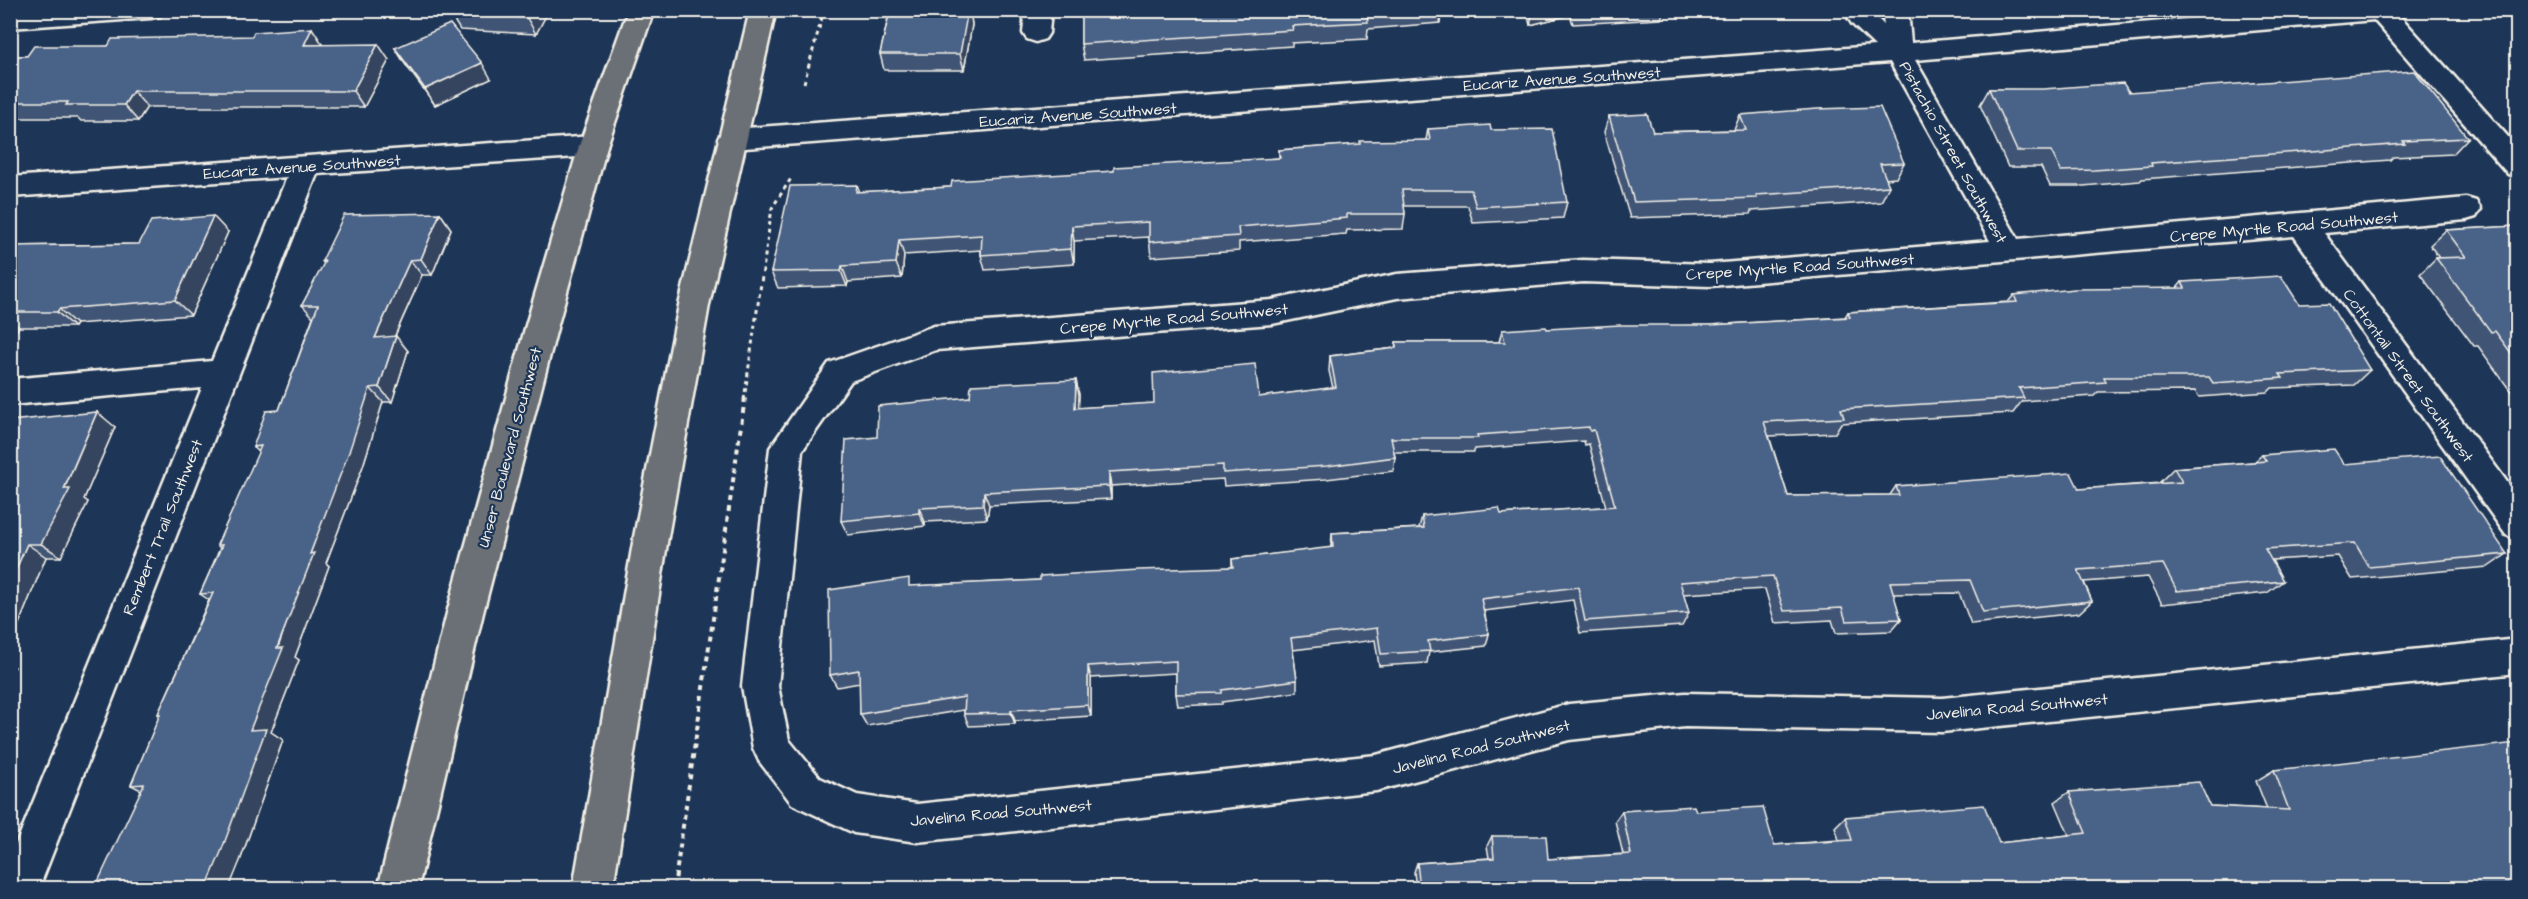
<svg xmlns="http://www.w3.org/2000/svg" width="2528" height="899" font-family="'Architects Daughter',sans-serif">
<rect width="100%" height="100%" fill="#1d3557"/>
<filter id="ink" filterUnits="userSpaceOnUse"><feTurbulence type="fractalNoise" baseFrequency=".0167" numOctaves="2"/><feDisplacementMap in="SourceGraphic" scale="12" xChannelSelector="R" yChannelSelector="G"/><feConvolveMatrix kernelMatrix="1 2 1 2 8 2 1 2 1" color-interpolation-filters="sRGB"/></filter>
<g filter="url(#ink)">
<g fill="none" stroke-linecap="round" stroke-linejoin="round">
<defs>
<g id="minor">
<polygon points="164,10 160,16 151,18 10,28 10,11"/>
<polygon points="1025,10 1051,10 1049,33 1045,39 1036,42 1027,39 1023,33"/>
<polygon points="1843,10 1869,10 1884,25 1882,10 1908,10 1911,43 2289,10 2405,10 2400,16 2518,148 2518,177 2508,174 2374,20 1915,60 2018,239 2466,198 2476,201 2481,209 2476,217 2466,220 2324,233 2518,497 2518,540 2506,535 2294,236 1710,286 1583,282 1397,298 1272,324 936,350 851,381 802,451 778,686 789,740 820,778 857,795 917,804 1376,755 1569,704 1685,693 1942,698 2518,639 2518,673 1942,732 1685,727 1569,740 1376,791 917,842 854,833 792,804 759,761 753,748 742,686 770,448 829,363 934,326 1272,300 1397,274 1583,260 1710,264 1990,241 1890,62 732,149 722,146 718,139 722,132 732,129 1875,46 1852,24"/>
<polygon points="593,136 603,139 607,146 603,153 593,156 317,174 39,888 10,888 10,859 202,388 10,405 10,379 212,361 287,177 10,197 10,177"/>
</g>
<g id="major">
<polygon points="628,10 654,10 607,146 556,332 483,613 418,888 378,888 447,613 524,332 579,146"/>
<polygon points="750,10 776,10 709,305 668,537 613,888 573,888 634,537 679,305"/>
</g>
</defs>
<!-- minor casing -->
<use href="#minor" stroke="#f4f1e8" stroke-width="5"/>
<!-- major casing -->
<use href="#major" stroke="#f4f1e8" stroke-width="5"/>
<!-- path-far1 -->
<g stroke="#f4f1e8" stroke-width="3" stroke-dasharray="4 4" stroke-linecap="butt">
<polyline points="804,83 824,10"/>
<polyline points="744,400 772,208 792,177"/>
</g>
<!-- path -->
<polyline stroke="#f4f1e8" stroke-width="4" stroke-dasharray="5 5" stroke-linecap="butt" points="674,888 745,398"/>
<!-- minor -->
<use href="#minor" fill="#1d3557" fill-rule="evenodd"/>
<!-- major -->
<use href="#major" fill="#6b7074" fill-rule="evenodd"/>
</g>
<!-- wall -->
<g fill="#405475" stroke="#f4f1e8" stroke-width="1.5">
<polygon points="452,10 549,10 536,34 460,30 450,14"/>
<polygon points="875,10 970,10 972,25 964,70 884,70 880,54 888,18 877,18"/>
<polygon points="1081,10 1664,10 1661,19 1573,24 1570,15 1530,25 1527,13 1441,16 1440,23 1368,29 1367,39 1292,43 1292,46 1084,60 1081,44"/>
<polygon points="323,45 389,60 364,107 147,107 138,121 81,121 78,118 10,118 10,56 27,56 108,46"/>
<polygon points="395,48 491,79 435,105 405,64"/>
<polygon points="1989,89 2129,92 2468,138 2453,154 2393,157 2390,160 2142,179 2140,181 2083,186 2050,186 2041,167 2008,167 1980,105"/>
<polygon points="1740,115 1904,163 1896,178 1886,179 1889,186 1881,202 1751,211 1750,214 1630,218 1604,132 1609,116 1653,132 1734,130"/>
<polygon points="1428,129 1491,130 1567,202 1563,218 1473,223 1468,206 1404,206 1405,214 1403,229 1347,230 1346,234 1239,242 1239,251 1151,257 1149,237 1074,241 1074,264 985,270 981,255 981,250 904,255 902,278 848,282 847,286 778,288 771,272 857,185 860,192 951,187 1114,171 1279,158 1279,150 1426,140"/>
<polygon points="440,213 451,229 432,275 422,275 395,336 408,351 392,402 383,402 363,466 326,563 329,566 295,657 299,660 271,732 283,740 240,861 141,790 131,785 160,715 158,714 209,600 200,594 220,548 217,545 259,452 253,447 279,410 313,317 302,305 324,264 322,261"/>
<polygon points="2517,226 2517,400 2478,346 2474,346 2420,274 2436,258 2439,258 2430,245 2446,230"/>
<polygon points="228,232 191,315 76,324 74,327 19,327 16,331 10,331 10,246 139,244"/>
<polygon points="2182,282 2299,304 2370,370 2354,385 2272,388 2268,392 2199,397 2195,391 2098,392 2094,396 2022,401 2013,413 1841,423 1835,433 1769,436 1788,496 1890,495 1896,486 2079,489 2161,483 2160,482 2174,468 2254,462 2262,455 2344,464 2507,554 2488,567 2352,579 2338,556 2272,560 2283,581 2267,593 2162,604 2148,577 2084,582 2092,601 2079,613 1971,624 1959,593 1893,594 1901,619 1891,631 1836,633 1832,620 1775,623 1765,589 1683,594 1689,613 1682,626 1580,633 1573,600 1484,611 1489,634 1486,646 1429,652 1427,663 1379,666 1375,640 1293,650 1297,680 1297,692 1222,702 1222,704 1178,706 1176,694 1176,673 1091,678 1091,716 1015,721 1015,724 969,726 964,714 964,710 867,726 860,714 860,683 837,687 830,675 913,586 1040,580 1232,567 1232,559 1331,548 1332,533 1419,528 1422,516 1501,514 1606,507 1589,444 1585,445 1584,441 1475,449 1474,452 1394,452 1395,457 1393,471 1326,479 1224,486 1223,479 1111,486 1111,499 989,505 987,519 925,522 925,526 848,535 841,521 877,437 970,397 1076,380 1079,395 1078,408 1259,397 1333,388 1329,371 1330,356 1395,348 1396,342 1499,342 1502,330 1710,325 1845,317 1848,312 2008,302 2014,295 2177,288"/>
<polygon points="10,421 115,427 84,499 88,502 61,557 46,557 10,646"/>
<polygon points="2274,770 2517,888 1416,888 1414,872 1417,863 1489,858 1487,846 1492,836 1548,859 1623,854 1615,821 1622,811 1696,811 1774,845 1839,840 1835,827 1845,817 1999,843 2069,835 2055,802 2069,792 2210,806 2267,809 2256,781"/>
</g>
<!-- shaded-wall -->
<g fill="#34455f" stroke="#f4f1e8" stroke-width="1.5">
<polygon points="531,10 549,10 536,34 527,18"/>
<polygon points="963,10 970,10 972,25 964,70 960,54"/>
<polygon points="1533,10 1571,10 1570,15 1530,25"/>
<polygon points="312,28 323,45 304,45"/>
<polygon points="378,44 389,60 364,107 353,91"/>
<polygon points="482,63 491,79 435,105 425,89"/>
<polygon points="133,91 147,107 138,121 124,105"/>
<polygon points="440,213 451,229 432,275 421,259"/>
<polygon points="213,216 228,232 191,315 175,300"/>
<polygon points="1072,226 1074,241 1074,264 1071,249"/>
<polygon points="899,240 904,255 902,278 896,263"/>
<polygon points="410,260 422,275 387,353 375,338"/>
<polygon points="842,266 848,282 847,286 841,271"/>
<polygon points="59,309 76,324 74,327 57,312"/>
<polygon points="10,320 19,327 16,331 10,327"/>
<polygon points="396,336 408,351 392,402 379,387"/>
<polygon points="1076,380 1079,395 1078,422 1075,408"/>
<polygon points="370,388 383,402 363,466 326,563 329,566 295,657 299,660 271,732 283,740 240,861 229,888 206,888 250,730 310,554"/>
<polygon points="97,412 115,427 84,499 88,502 61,557 41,544"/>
<polygon points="1109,472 1111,486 1111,499 1109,486"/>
<polygon points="984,492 989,505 987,519 983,505"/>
<polygon points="919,508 925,522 925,526 919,513"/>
<polygon points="27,544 46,557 10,646 10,583"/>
<polygon points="10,665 15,667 10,674"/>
<polygon points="1088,666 1091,678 1091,716 1088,705"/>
<polygon points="1011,710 1015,721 1015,724 1011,713"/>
</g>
<!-- building -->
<g fill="#4a6288" stroke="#f4f1e8" stroke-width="1.5">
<polygon points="452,10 531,10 527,18 450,14"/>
<polygon points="890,10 968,10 960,54 880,54"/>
<polygon points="1081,10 1402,10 1367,14 1368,22 1292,26 1293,30 1081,44"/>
<polygon points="450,24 482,63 425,89 395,48"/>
<polygon points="312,28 304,45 378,44 353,91 133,91 124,105 66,105 68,102 10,102 10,56 27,56 34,46 108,46 112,39 252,36 254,32"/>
<polygon points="2414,71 2468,138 2403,141 2405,144 2151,163 2152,166 2094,170 2061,171 2051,151 2017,151 1989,89 2043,89 2123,83 2129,92"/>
<polygon points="1880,107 1904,163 1880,164 1889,186 1756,195 1757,198 1634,202 1609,116 1647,114 1653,132 1746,130 1740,115 1817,109"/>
<polygon points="1490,125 1491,130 1552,129 1567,202 1476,207 1471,190 1402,190 1405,214 1347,214 1347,218 1238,227 1239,236 1149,242 1149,222 1072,226 1071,249 981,255 982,235 899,240 896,263 842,266 841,271 771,272 790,186 857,185 856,192 951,187 952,181 1114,171 1114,167 1280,158 1279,150 1360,144 1360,141 1430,140 1428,129"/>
<polygon points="440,213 421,259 410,260 375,338 396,336 379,387 370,388 349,452 310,554 314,553 277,648 283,648 250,730 266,729 221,852 206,888 95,888 144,784 131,785 160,714 158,714 213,593 200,594 222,545 217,545 261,446 253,447 266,411 279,410 318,305 302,305 325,261 322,261 344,215"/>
<polygon points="213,216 175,300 59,309 57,312 10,312 10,246 139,244 151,221"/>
<polygon points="2517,226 2517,361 2495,331 2491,332 2436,258 2466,257 2446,230"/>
<polygon points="2281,276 2299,304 2329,303 2370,370 2280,374 2283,378 2213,383 2209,377 2104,377 2106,382 2019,388 2024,398 1841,409 1844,418 1764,422 1788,496 1899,495 1896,486 2071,473 2079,489 2182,482 2174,468 2266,461 2262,455 2334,449 2344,464 2440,456 2507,554 2369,567 2355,543 2265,549 2283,581 2177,591 2163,564 2078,570 2092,601 1983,612 1970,580 1890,582 1901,619 1846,621 1842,608 1784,611 1773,576 1680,582 1689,613 1585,621 1578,587 1481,599 1489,634 1428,641 1430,651 1381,654 1377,628 1291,638 1297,680 1222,690 1222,693 1176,694 1176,661 1088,666 1088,705 1011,710 1011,713 964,714 965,697 860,714 859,670 830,675 829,590 909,578 909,586 1040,580 1040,576 1139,570 1233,567 1232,559 1333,547 1332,533 1424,528 1422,516 1499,508 1501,514 1615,506 1594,430 1590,431 1589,427 1477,435 1478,438 1391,438 1395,457 1327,466 1223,473 1223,465 1109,472 1109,486 984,492 983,505 919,508 919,513 841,521 846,440 877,437 878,406 970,397 971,385 1076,380 1075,408 1154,403 1153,373 1255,364 1259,397 1336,387 1330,356 1396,348 1396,342 1505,342 1502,330 1546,327 1547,329 1620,325 1710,325 1850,317 1848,312 2017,302 2014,295 2075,289 2185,288 2182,282"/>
<polygon points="97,412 64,489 70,489 41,544 27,544 10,583 10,421"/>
<polygon points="2517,743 2517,888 1420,888 1417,863 1494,858 1492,836 1546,836 1548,859 1631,854 1622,811 1694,806 1696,811 1763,807 1774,845 1852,840 1845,817 1984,805 1999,843 2086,833 2069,792 2199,782 2210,806 2289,810 2274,770"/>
<polygon points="1327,881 1328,888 1263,888 1273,887 1273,885"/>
</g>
</g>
<g text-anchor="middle" stroke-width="4.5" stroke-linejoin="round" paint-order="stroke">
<!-- street labels -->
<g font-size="16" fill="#f4f1e8" stroke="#1d3557">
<text transform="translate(1562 78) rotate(-4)" y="6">Eucariz Avenue Southwest</text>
<text transform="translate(1078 114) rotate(-4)" y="6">Eucariz Avenue Southwest</text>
<text transform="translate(1954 152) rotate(61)" y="6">Pistachio Street Southwest</text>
<text transform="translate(302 166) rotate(-4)" y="6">Eucariz Avenue Southwest</text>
<text transform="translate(2284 226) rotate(-5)" y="6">Crepe Myrtle Road Southwest</text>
<text transform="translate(1800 266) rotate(-4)" y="6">Crepe Myrtle Road Southwest</text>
<text transform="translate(1174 318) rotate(-5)" y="6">Crepe Myrtle Road Southwest</text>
<text transform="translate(2409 375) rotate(54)" y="6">Cottontail Street Southwest</text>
<text transform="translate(509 447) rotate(-75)" y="6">Unser Boulevard Southwest</text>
<text transform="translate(162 527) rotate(-68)" y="6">Rembert Trail Southwest</text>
<text transform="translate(2017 706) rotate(-5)" y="6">Javelina Road Southwest</text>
<text transform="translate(1481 746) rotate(-14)" y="6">Javelina Road Southwest</text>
<text transform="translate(1001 812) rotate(-5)" y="6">Javelina Road Southwest</text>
</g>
</g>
<!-- margin -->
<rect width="2528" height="899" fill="none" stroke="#1d3557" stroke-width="36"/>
<rect x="18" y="18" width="2492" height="863" fill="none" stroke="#f4f1e8" stroke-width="2" filter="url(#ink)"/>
</svg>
